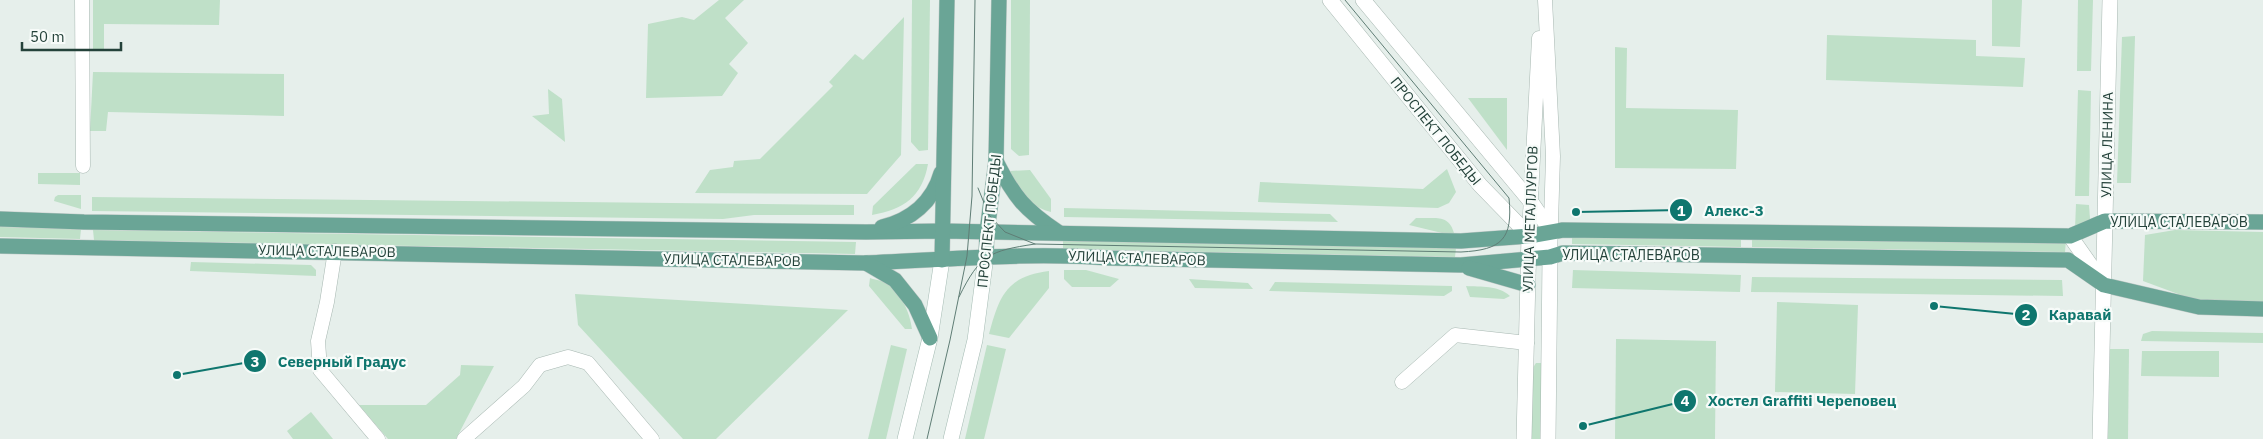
<svg xmlns="http://www.w3.org/2000/svg" width="2263" height="439" font-family="'IBM Plex Sans',sans-serif">
<rect width="100%" height="100%" fill="#e6efeb"/>
<!-- green -->
<g fill="#bfe0c8">
<polygon points="93,0 220,0 219,25 104,24 104,50 93,50"/>
<polygon points="719,0 744,0 725,18 748,43 729,64 738,73 722,96 646,98 648,24 682,17 694,20"/>
<polygon points="912,0 930,0 928,150 919,151 911,142"/>
<polygon points="1011,0 1030,0 1029,155 1019,156 1011,149"/>
<polygon points="1992,0 2022,0 2020,47 1992,46"/>
<polygon points="2078,0 2093,0 2091,71 2077,71"/>
<polygon points="904,17 901,155 867,194 695,193 710,170 733,167 734,161 760,159 833,86 829,82 855,54 863,60"/>
<polygon points="1827,35 1976,40 1976,56 2025,58 2023,87 1826,80"/>
<polygon points="2135,36 2131,183 2117,183 2122,37"/>
<polygon points="1615,47 1627,48 1626,108 1738,110 1736,169 1615,168"/>
<polygon points="93,72 284,74 284,116 108,112 106,131 90,131"/>
<polygon points="548,89 562,99 565,142 532,116 549,114"/>
<polygon points="2078,90 2091,91 2089,196 2075,196"/>
<polygon points="1468,98 1507,98 1507,150"/>
<path d="M 916,164 L 928,164 C 922,197 904,209 872,215 L 873,206 Z"/>
<polygon points="1447,169 1456,192 1449,203 1438,208 1258,202 1260,182 1423,189"/>
<path d="M 1030,170 L 1051,199 L 1051,212 C 1029,207 1018,190 1010,171 Z"/>
<polygon points="38,173 80,173 80,185 38,184"/>
<polygon points="58,195 81,195 81,209 54,201 55,197"/>
<polygon points="92,197 854,205 854,215 754,215 723,219 92,211"/>
<polygon points="2076,204 2089,205 2090,219 2085,226 2075,229"/>
<polygon points="1064,208 1330,214 1338,222 1064,217"/>
<path d="M 1416,218 C 1433,219 1449,213 1454,233 L 1442,233 L 1409,225 Z"/>
<polygon points="0,227 81,229 80,239 0,237"/>
<polygon points="93,230 856,242 855,254 94,240"/>
<polygon points="2175,230 2263,232 2263,302 2197,301 2143,281 2145,235"/>
<polygon points="1572,234 1741,238 1741,247 1572,244"/>
<polygon points="1752,238 2066,240 2065,252 1752,247"/>
<polygon points="1063,240 1456,248 1455,257 1063,249"/>
<polygon points="191,262 311,265 316,270 316,276 190,271"/>
<polygon points="1064,270 1086,270 1119,279 1110,287 1072,287 1064,279"/>
<polygon points="1573,270 1741,275 1740,292 1572,288"/>
<path d="M 1049,271 L 1049,288 L 1009,338 L 989,334 C 999,296 1007,276 1049,271 Z"/>
<polygon points="1752,277 2062,280 2063,296 1751,292"/>
<path d="M 870,278 C 875,280 882,280 886,283 C 901,292 910,313 912,329 L 905,329 L 869,286 Z"/>
<polygon points="1189,279 1248,283 1253,289 1195,288"/>
<polygon points="1275,282 1452,286 1452,291 1444,296 1269,291"/>
<path d="M 1466,286 C 1481,287 1498,285 1510,296 L 1504,299 L 1470,297 Z"/>
<polygon points="575,294 848,310 716,439 683,439 578,325"/>
<polygon points="1777,302 1858,305 1855,394 1775,392"/>
<polygon points="2152,331 2263,333 2263,343 2141,341 2143,334"/>
<polygon points="1616,339 1716,341 1715,439 1615,439"/>
<polygon points="891,345 907,349 886,439 868,439"/>
<polygon points="987,345 1006,349 984,439 965,439"/>
<polygon points="2110,349 2129,349 2128,439 2108,439"/>
<polygon points="2142,351 2219,351 2219,377 2141,376"/>
<polygon points="1536,363 1541,363 1544,369 1542,439 1531,439 1532,369"/>
<polygon points="461,365 494,366 456,439 388,439 359,405 426,405 460,375"/>
<polygon points="311,412 333,439 293,439 287,431"/>
</g>
<g fill="none" stroke-linecap="round" stroke-linejoin="round">
<defs>
<g id="minor">
<polyline points="82,0 83,166"/>
<polyline points="1545,0 1553,156 1550,257"/>
<polyline points="1529,236 1539,38"/>
<polyline points="335,251 327,302 318,341 320,370 378,439"/>
<polyline points="1402,382 1455,335 1527,343"/>
<polyline points="464,439 524,386 540,365 568,357 588,363 652,439"/>
</g>
<g id="tertiary">
<polyline points="1330,0 1480,185 1550,257 1548,439"/>
<polyline points="1363,0 1531,202 1551,231"/>
<polyline points="2070,236 2103,283"/>
<polyline points="1524,439 1529,236"/>
<polyline points="2100,439 2110,0"/>
</g>
<g id="secondary">
<polyline points="905,439 930,338 942,260"/>
<polyline points="951,439 975,340 986,256"/>
</g>
<g id="primary">
<path d="M 996,161 C 1014,197 1025,210 1058,232"/>
<polyline points="0,219 84,222 866,232 944,231 1461,241 1529,236 1563,230 2070,236 2105,221 2263,222"/>
<path d="M 882,227 C 911,220 933,202 941,173"/>
<path d="M 0,246 L 864,263 C 947,260 1026,252 1108,258 L 1461,265 L 1550,257 L 1563,253 L 2068,260 L 2104,285 L 2199,307 L 2263,309"/>
<polyline points="986,256 987,232 996,161 999,0"/>
<polyline points="942,260 947,0"/>
<polyline points="866,263 895,280 915,305 930,338"/>
<polyline points="1469,268 1528,285"/>
</g>
</defs>
<!-- minor casing -->
<use href="#minor" stroke="#a8b8b2" stroke-width="15"/>
<!-- tertiary casing -->
<use href="#tertiary" stroke="#a8b8b2" stroke-width="16"/>
<!-- secondary casing -->
<use href="#secondary" stroke="#a4bbb3" stroke-width="16"/>
<!-- primary casing -->
<use href="#primary" stroke="#c2cac8" stroke-width="16"/>
<!-- minor -->
<use href="#minor" stroke="#fff" stroke-width="14"/>
<!-- tertiary -->
<use href="#tertiary" stroke="#fff" stroke-width="15"/>
<!-- secondary -->
<use href="#secondary" stroke="#fff" stroke-width="15"/>
<!-- primary -->
<use href="#primary" stroke="#6aa596" stroke-width="15"/>
<!-- tram -->
<g stroke="#5f7d75" stroke-width="1">
<polyline points="978,188 989,215 1005,232 1035,244"/>
<path d="M 959,297 C 980,254 990,251 1035,244 L 1461,252 C 1502,250 1513,239 1509,198 L 1345,0"/>
<polyline points="927,439 950,340 967,256 972,196 975,0"/>
</g>
</g>
<g text-anchor="middle" stroke-width="4.5" stroke-linejoin="round" paint-order="stroke">
<!-- street labels -->
<g font-size="14" fill="#24423a" stroke="#f7fbf9">
<text transform="translate(1436 131) rotate(51)" y="5">ПРОСПЕКТ ПОБЕДЫ</text>
<text transform="translate(2107 145) rotate(-89)" y="5">УЛИЦА ЛЕНИНА</text>
<text transform="translate(1530 219) rotate(-88)" y="5">УЛИЦА МЕТАЛЛУРГОВ</text>
<text transform="translate(989 221) rotate(-84)" y="5">ПРОСПЕКТ ПОБЕДЫ</text>
<text x="2179" y="227">УЛИЦА СТАЛЕВАРОВ</text>
<text transform="translate(327 251) rotate(1)" y="5">УЛИЦА СТАЛЕВАРОВ</text>
<text x="1631" y="260">УЛИЦА СТАЛЕВАРОВ</text>
<text transform="translate(1137 258) rotate(2)" y="5">УЛИЦА СТАЛЕВАРОВ</text>
<text transform="translate(732 260) rotate(1)" y="5">УЛИЦА СТАЛЕВАРОВ</text>
</g>
</g>
<!-- callouts -->
<path fill="none" stroke="#0f766e" stroke-width="2" d="M1576 212L1681 210M1934 306L2026 315M177 375L255 361M1583 426L1685 401"/>
<g fill="#0f766e" stroke="#f7fbf9" stroke-width="2">
<circle cx="1576" cy="212" r="5"/>
<circle cx="1934" cy="306" r="5"/>
<circle cx="177" cy="375" r="5"/>
<circle cx="1583" cy="426" r="5"/>
<circle cx="1681" cy="210" r="12"/>
<circle cx="2026" cy="315" r="12"/>
<circle cx="255" cy="361" r="12"/>
<circle cx="1685" cy="401" r="12"/>
</g>
<g font-size="15" text-anchor="middle" font-weight="bold" fill="#fff">
<text x="1681" y="216">1</text>
<text x="2026" y="320">2</text>
<text x="255" y="367">3</text>
<text x="1685" y="406">4</text>
</g>
<g font-size="15" text-anchor="middle" font-weight="bold" fill="#0f766e" stroke="#f7fbf9" stroke-width="4.5" stroke-linejoin="round" paint-order="stroke">
<text x="1734" y="216">Алекс-3</text>
<text x="2080" y="320">Каравай</text>
<text x="342" y="367">Северный Градус</text>
<text x="1802" y="406">Хостел Graffiti Череповец</text>
</g>
<!-- scale -->
<path d="M22 42v8h99v-8" fill="none" stroke="#24423a" stroke-width="2.5"/>
<text x="30" y="42" font-size="15" fill="#24423a" stroke="#f7fbf9" stroke-width="4" paint-order="stroke">50 m</text>
</svg>
